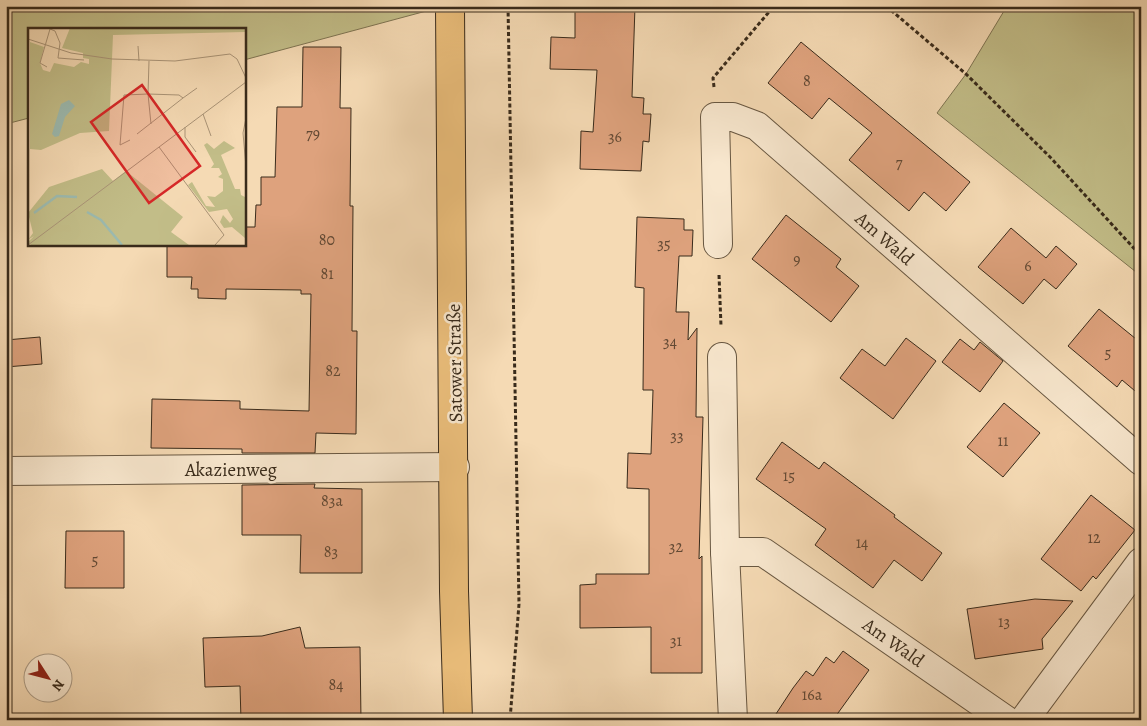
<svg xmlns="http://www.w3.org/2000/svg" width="1147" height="726" font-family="Alegreya,serif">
<rect width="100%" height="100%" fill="#f5dab4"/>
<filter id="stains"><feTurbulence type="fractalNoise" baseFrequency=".004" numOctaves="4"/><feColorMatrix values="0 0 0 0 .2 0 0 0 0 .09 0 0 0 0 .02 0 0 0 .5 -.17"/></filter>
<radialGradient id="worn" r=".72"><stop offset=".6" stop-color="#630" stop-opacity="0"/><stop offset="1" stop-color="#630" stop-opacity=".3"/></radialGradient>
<!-- green -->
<g fill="#c2bd88" stroke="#7e7452">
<polygon points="6,6 445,6 244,60 244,29 29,29 29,118 6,124"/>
<polygon points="1007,6 1141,6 1141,276 937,113 966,74"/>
</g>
<!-- building -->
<g fill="#dea27d" stroke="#392b1b">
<polygon points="575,6 635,6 632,97 644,98 643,114 651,114 649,142 643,141 641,171 580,169 581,131 593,132 597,70 550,69 551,37 575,38"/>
<polygon points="801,42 970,182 946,211 924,192 909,211 849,160 872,133 829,98 812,119 768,83"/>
<polygon points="303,47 341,47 340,108 351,108 350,206 353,206 352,331 357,331 356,434 316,433 315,453 242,453 242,449 151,448 152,399 240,401 240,409 309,411 311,294 301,294 301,290 226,289 226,299 198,298 198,289 191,289 192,277 167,277 167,244 244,244 244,227 255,227 256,205 261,205 261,177 275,177 277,107 302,107"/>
<polygon points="786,215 841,259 836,267 859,286 831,322 752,259"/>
<polygon points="637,217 684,219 684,230 693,230 692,256 679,256 676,312 689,312 688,340 697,328 696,417 703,417 699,559 702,556 702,673 651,673 651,627 580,628 580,585 596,584 596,574 649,574 649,489 627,488 628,453 651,454 653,390 643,390 644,288 635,287"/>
<polygon points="1011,228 1046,258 1056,246 1077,264 1056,289 1044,279 1023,304 978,267"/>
<polygon points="1099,309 1141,343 1141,396 1122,380 1117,387 1068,346"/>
<polygon points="40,337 42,364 6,367 6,340"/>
<polygon points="906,338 936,361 893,419 840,378 862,349 885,366"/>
<polygon points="960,339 974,350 980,342 1003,361 980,392 942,362"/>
<polygon points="1004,403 1040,433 1003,477 967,447"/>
<polygon points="782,442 819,469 824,462 895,515 894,517 942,553 922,581 894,560 873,588 815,545 826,529 756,479"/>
<polygon points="315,484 314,488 362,489 362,573 300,573 301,535 242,535 242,485"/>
<polygon points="1091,495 1135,530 1096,579 1093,576 1081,591 1041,559"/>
<polygon points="66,531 124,531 124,588 65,588"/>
<polygon points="1035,599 1073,601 1042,639 1043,649 975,659 967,609"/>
<polygon points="300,627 305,648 360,647 361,720 241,720 240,686 205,687 203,638 262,636"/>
<polygon points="843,651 869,670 833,720 772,720 793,688 806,671 813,676 826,657 834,663"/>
</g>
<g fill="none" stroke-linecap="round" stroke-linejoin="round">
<defs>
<g id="minor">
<polyline points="718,244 715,117 733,117 757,126 1141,461"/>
<polyline points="722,357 725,552 733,720"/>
<polyline points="6,471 455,467"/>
<polyline points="725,552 763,552 1006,720"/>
<polyline points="1024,720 1141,562"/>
</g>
<polyline id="major" points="450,6 454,591 458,720"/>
</defs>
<!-- minor casing -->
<use href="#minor" stroke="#685741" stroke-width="30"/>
<!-- major casing -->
<use href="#major" stroke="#392b1b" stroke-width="30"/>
<!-- path -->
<g stroke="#392b1b" stroke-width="3" stroke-dasharray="4 2.5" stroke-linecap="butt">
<polyline points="508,6 519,604 510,720"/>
<polyline points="886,6 966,74 1051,158 1141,256"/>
<polyline points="714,87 713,78 774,6"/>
<polyline points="719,275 721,326"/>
</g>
<!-- minor -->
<use href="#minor" stroke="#f8e7ce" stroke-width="28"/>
<!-- major -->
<use href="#major" stroke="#eabd7a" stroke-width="28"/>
</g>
<g text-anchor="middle" stroke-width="5" stroke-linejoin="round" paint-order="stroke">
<!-- number labels -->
<g font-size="16" fill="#624934">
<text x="807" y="86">8</text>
<text x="313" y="139">79</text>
<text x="615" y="142">36</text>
<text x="899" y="168">7</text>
<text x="327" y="245">80</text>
<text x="664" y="249">35</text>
<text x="797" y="265">9</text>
<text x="1028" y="271">6</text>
<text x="327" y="279">81</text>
<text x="670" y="347">34</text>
<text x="1108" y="358">5</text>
<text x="333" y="376">82</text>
<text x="677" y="441">33</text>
<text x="1003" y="446">11</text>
<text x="789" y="481">15</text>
<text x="332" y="506">83a</text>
<text x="1094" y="543">12</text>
<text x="862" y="548">14</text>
<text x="676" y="552">32</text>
<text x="331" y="557">83</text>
<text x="95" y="565">5</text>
<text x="1004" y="627">13</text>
<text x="676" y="646">31</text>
<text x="336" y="690">84</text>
<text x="812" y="700">16a</text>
</g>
<!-- street labels -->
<g font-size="19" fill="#392b1b" stroke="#f8e7ce">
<text transform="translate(885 238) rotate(41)" y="7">Am Wald</text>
<text transform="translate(454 363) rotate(-91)" y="7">Satower Straße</text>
<text x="231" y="476">Akazienweg</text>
<text transform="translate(894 642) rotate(35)" y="7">Am Wald</text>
</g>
</g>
<!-- overview -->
<g transform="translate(28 28)">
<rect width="218" height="218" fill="#f5dab4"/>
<path d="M 42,0 L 217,0 L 217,4 L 85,7 L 81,103 L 52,105 L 13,122 L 2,121 L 2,14 L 16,19 L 12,35 L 15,42 L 22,44 L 26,35 L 46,39 L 53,34 L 61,36 L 61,31 L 55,30 L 55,25 L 34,20 ZM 196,113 L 207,120 L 193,127 L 207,161 L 212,161 L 213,167 L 217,169 L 217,210 L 204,199 L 196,200 L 192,194 L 195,187 L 202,195 L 205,191 L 199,181 L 181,184 L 160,157 L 164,154 L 178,178 L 187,179 L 179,168 L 187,169 L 195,163 L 195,151 L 190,149 L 194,146 L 191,140 L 183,140 L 186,136 L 176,117 L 179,115 L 186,121 ZM 74,141 L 85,153 L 98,143 L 155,189 L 143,204 L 161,217 L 3,217 L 0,214 L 6,208 L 0,212 L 5,205 L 0,185 L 21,159 Z" fill="#c2bd88"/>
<path d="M 41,72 L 47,78 L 37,89 L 31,108 L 27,109 L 24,106 L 33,76 Z" fill="#9cbaaf"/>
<path fill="none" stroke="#9cbaaf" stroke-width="2.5" d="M 59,184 L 73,192 L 94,217M 6,185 L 29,168 L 49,169"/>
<path fill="none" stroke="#aa9477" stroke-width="1" d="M 0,11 L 43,25 L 84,31 L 147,33 L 202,26 L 209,31 L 218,50M 110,18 L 111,33M 121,33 L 120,66 L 151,67 L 155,70 L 169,60M 19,39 L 12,35 L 22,1 L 27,3 L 32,15 L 30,30 L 56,32M 175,86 L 183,108M 218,90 L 215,105 L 218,139M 157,99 L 157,109 L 168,124M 109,106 L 155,70M 102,112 L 92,117 L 96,67 L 120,66 L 123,96M 131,119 L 196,207 L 187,217M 0,217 L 218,54"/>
<path fill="#d62828" fill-opacity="0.15" stroke="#d62828" stroke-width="2.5" d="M 114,57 L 172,138 L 121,175 L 63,94 Z"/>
<rect width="218" height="218" fill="none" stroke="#392b1b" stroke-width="2.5"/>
</g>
<!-- margin -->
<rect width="1147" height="726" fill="none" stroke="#f5dab4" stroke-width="25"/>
<rect x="8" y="8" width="1132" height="711" fill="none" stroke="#392b1b" stroke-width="2.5"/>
<rect x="12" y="12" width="1122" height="701" fill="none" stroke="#392b1b"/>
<!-- north arrow -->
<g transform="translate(48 678) rotate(126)"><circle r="24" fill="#f8e7ce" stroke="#ac9c86"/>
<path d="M0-4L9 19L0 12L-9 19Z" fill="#8f2418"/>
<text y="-8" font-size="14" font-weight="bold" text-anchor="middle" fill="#392b1b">N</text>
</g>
<rect width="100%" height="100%" filter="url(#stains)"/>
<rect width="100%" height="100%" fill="url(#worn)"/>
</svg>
